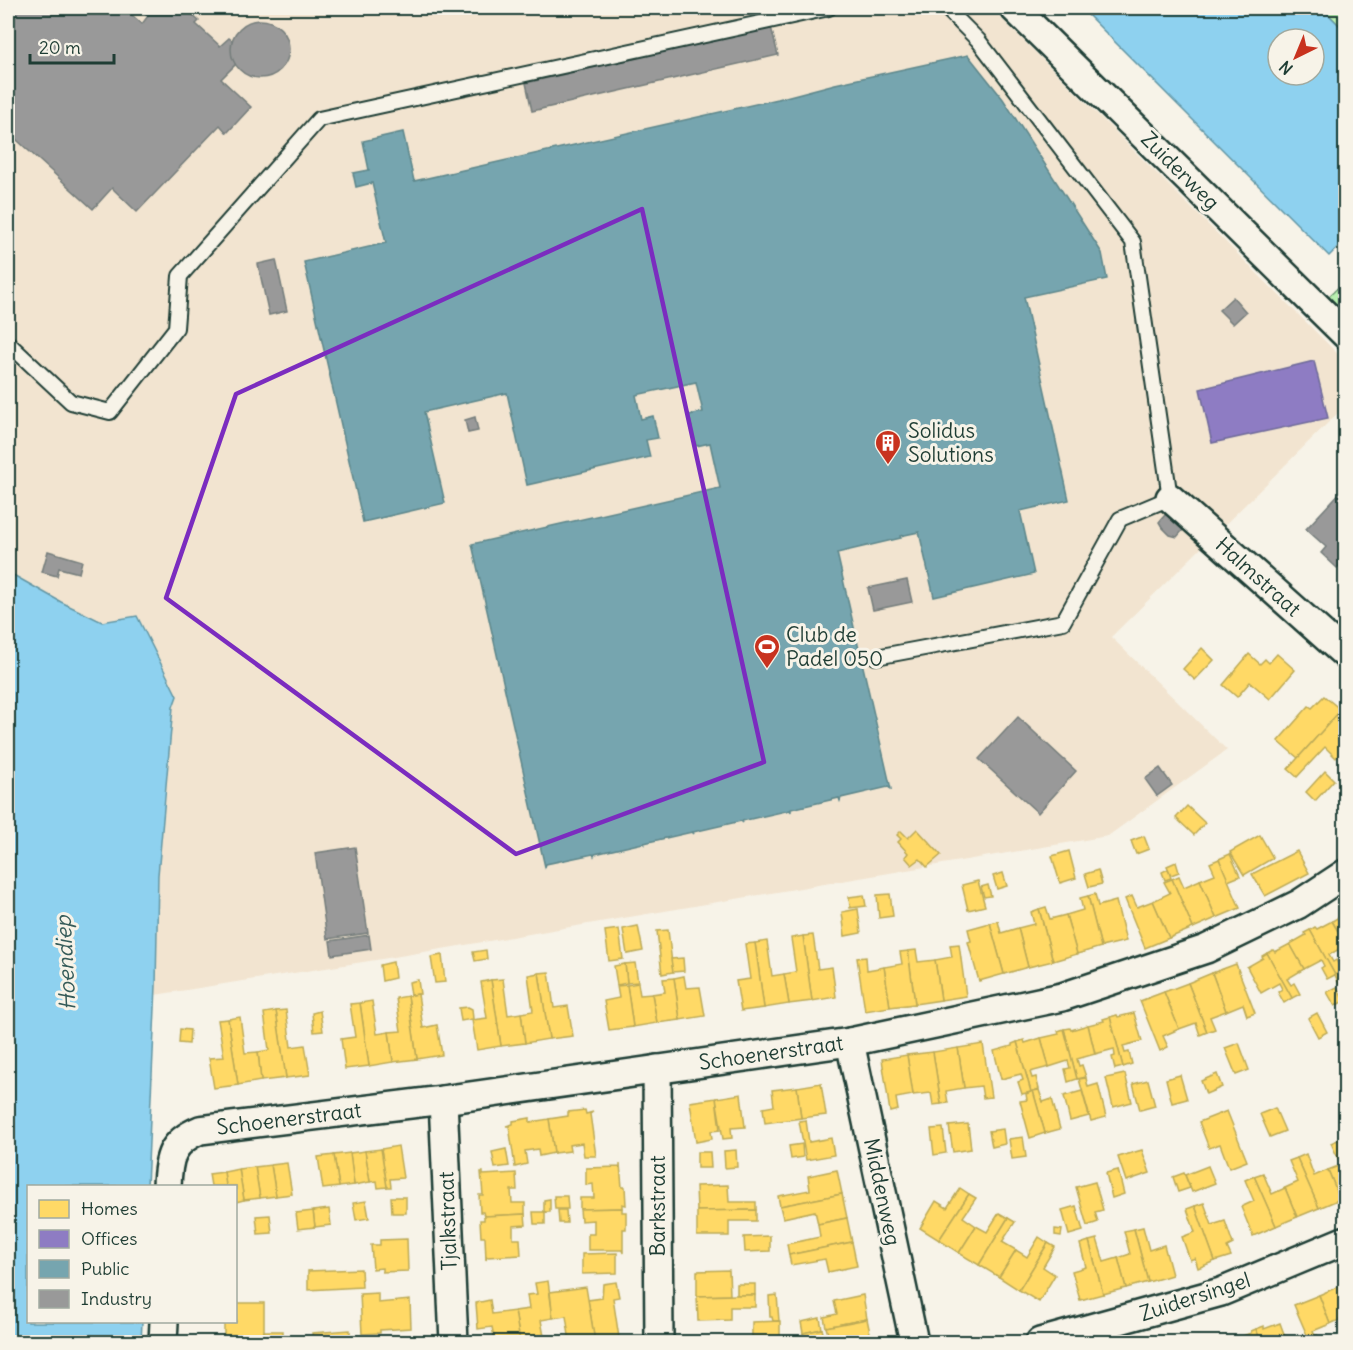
<svg xmlns="http://www.w3.org/2000/svg" width="1353" height="1350" font-family="Delius,sans-serif">
<rect width="100%" height="100%" fill="#f7f3e8"/>
<filter id="ink" filterUnits="userSpaceOnUse"><feTurbulence type="fractalNoise" baseFrequency=".0167" numOctaves="2"/><feDisplacementMap in="SourceGraphic" scale="12" xChannelSelector="R" yChannelSelector="G"/><feConvolveMatrix kernelMatrix="1 2 1 2 8 2 1 2 1" color-interpolation-filters="sRGB"/></filter>
<g filter="url(#ink)">
<!-- built -->
<polygon fill="#f2e4d0" points="8,8 991,8 1345,361 1345,406 1111,637 1227,750 1108,836 388,958 130,999 8,641"/>
<!-- green -->
<g fill="#b9efb0" stroke="#6c9672" stroke-width="1.5">
<polygon points="1322,8 1345,8 1345,31"/>
<polygon points="1345,281 1345,321 1325,300"/>
</g>
<!-- water -->
<g fill="#8ed1ef" stroke="#6296a4" stroke-width="1.5" fill-rule="evenodd">
<path d="M 1081,8 L 1322,8 L 1345,31 L 1345,240 L 1329,256 ZM 1278,39 L 1314,39 L 1314,75 L 1278,75 Z"/>
<polygon points="8,572 61,602 102,622 137,616 177,696 173,707 158,875 156,986 147,1186 28,1186 28,1322 142,1322 141,1342 8,1342"/>
</g>
<!-- homes -->
<g fill="#ffd966" stroke="#bcaa57" stroke-width="1.5">
<polygon points="1202,648 1214,660 1195,680 1183,669"/>
<polygon points="1249,654 1260,664 1265,659 1269,663 1277,654 1295,670 1270,699 1250,682 1237,697 1223,685"/>
<polygon points="1324,696 1341,710 1298,758 1278,741 1309,706 1312,708"/>
<polygon points="1341,710 1346,714 1346,747 1336,758 1325,747 1297,777 1288,769"/>
<polygon points="1325,771 1334,780 1315,801 1306,792"/>
<polygon points="1187,806 1205,823 1194,835 1176,818"/>
<polygon points="917,829 941,855 927,867 920,859 912,865 905,857 908,853 898,842 901,839 897,835 901,831 908,838"/>
<polygon points="1260,835 1273,858 1244,875 1230,852"/>
<polygon points="1144,836 1149,849 1136,854 1131,841"/>
<polygon points="1069,851 1076,878 1060,883 1052,856"/>
<polygon points="1297,851 1309,873 1265,896 1252,874"/>
<polygon points="1230,854 1240,876 1228,881 1219,859"/>
<polygon points="1219,859 1240,908 1216,918 1200,880 1215,874 1210,863"/>
<polygon points="1176,862 1179,872 1171,875 1167,866"/>
<polygon points="1168,869 1171,878 1165,880 1162,872"/>
<polygon points="1098,870 1102,884 1089,887 1085,874"/>
<polygon points="1003,873 1007,886 997,889 993,876"/>
<polygon points="1179,876 1184,887 1200,880 1216,918 1193,928 1172,879"/>
<polygon points="1172,879 1193,928 1169,938 1153,901 1170,893 1164,882"/>
<polygon points="978,881 985,906 968,910 962,885"/>
<polygon points="988,885 991,896 984,897 981,887"/>
<polygon points="890,894 893,916 879,918 877,895"/>
<polygon points="1095,894 1098,906 1116,901 1126,941 1101,947 1088,896"/>
<polygon points="864,895 866,906 850,908 849,897"/>
<polygon points="1088,896 1101,947 1077,954 1066,915 1083,910 1080,898"/>
<polygon points="1132,896 1137,907 1153,901 1169,938 1145,948 1125,899"/>
<polygon points="1046,907 1050,919 1066,915 1077,954 1053,961 1039,909"/>
<polygon points="858,909 861,933 845,936 842,912"/>
<polygon points="1039,909 1053,961 1028,967 1018,928 1034,924 1031,912"/>
<polygon points="1346,913 1346,945 1332,921"/>
<polygon points="998,921 1001,933 1018,928 1028,967 1004,974 990,923"/>
<polygon points="1332,921 1346,945 1329,955 1333,962 1336,960 1342,971 1335,975 1310,930 1315,927 1317,929"/>
<polygon points="990,923 1004,974 979,981 968,942 971,941 968,929"/>
<polygon points="638,926 643,951 627,954 623,929"/>
<polygon points="619,929 623,959 609,961 605,931"/>
<polygon points="668,930 673,972 662,974 657,931"/>
<polygon points="1310,930 1335,975 1327,979 1321,968 1324,966 1321,960 1304,969 1290,944 1306,935 1304,933"/>
<polygon points="813,935 818,969 832,967 836,997 812,1001 803,936"/>
<polygon points="803,936 812,1001 789,1004 784,974 796,972 791,938"/>
<polygon points="767,941 772,976 784,974 789,1004 764,1008 755,943"/>
<polygon points="755,943 764,1008 741,1011 736,981 750,979 745,944"/>
<polygon points="959,944 966,996 941,1000 935,960 952,957 950,945"/>
<polygon points="1290,944 1304,969 1287,979 1291,985 1294,983 1300,994 1292,998 1267,953 1273,950 1275,952"/>
<polygon points="486,950 487,959 475,961 473,952"/>
<polygon points="916,950 918,962 935,960 941,1000 915,1004 908,951"/>
<polygon points="908,951 915,1004 890,1007 884,967 902,964 900,952"/>
<polygon points="1267,953 1292,998 1284,1003 1278,992 1282,989 1279,983 1261,993 1247,967 1263,958 1262,956"/>
<polygon points="442,955 445,982 435,983 431,957"/>
<polygon points="866,957 867,970 884,967 890,1007 865,1011 857,958"/>
<polygon points="683,958 684,971 673,972 671,959"/>
<polygon points="393,962 395,978 382,981 380,965"/>
<polygon points="635,963 638,982 627,983 625,964"/>
<polygon points="625,964 627,983 617,985 614,966"/>
<polygon points="1236,964 1255,1013 1247,1016 1243,1004 1226,1011 1212,973"/>
<polygon points="1342,971 1346,981 1339,984 1335,975"/>
<polygon points="549,972 554,1008 568,1006 573,1036 549,1039 539,973"/>
<polygon points="539,973 549,1039 525,1043 521,1013 533,1011 528,975"/>
<polygon points="1212,973 1226,1011 1210,1017 1215,1029 1207,1032 1188,983"/>
<polygon points="684,976 686,988 700,987 705,1016 680,1020 674,978"/>
<polygon points="674,978 680,1020 657,1023 652,994 665,992 663,979"/>
<polygon points="503,979 508,1015 521,1013 525,1043 501,1046 491,980"/>
<polygon points="418,980 420,994 411,995 409,982"/>
<polygon points="491,980 501,1046 477,1050 472,1020 487,1018 481,982"/>
<polygon points="638,983 640,995 652,994 657,1023 633,1027 627,985"/>
<polygon points="1188,983 1207,1032 1200,1035 1196,1023 1179,1029 1164,992"/>
<polygon points="627,985 633,1027 609,1030 604,1001 619,998 617,986"/>
<polygon points="1337,987 1344,1001 1335,1006 1327,992"/>
<polygon points="1164,992 1179,1029 1163,1036 1168,1047 1160,1051 1140,1001"/>
<polygon points="418,994 423,1028 437,1025 442,1055 417,1059 408,996"/>
<polygon points="408,996 417,1059 393,1062 389,1032 401,1031 396,998"/>
<polygon points="372,1001 377,1034 389,1032 393,1062 369,1066 360,1003"/>
<polygon points="360,1003 369,1066 345,1069 341,1039 355,1037 350,1004"/>
<polygon points="468,1007 472,1009 473,1019 461,1021 459,1008"/>
<polygon points="286,1010 291,1047 305,1045 310,1075 286,1078 276,1011"/>
<polygon points="276,1011 286,1078 261,1081 258,1052 269,1050 264,1013"/>
<polygon points="320,1011 323,1031 314,1032 312,1013"/>
<polygon points="1134,1013 1142,1041 1123,1046 1125,1053 1129,1052 1132,1064 1123,1067 1110,1017 1117,1015 1118,1017"/>
<polygon points="1317,1013 1327,1032 1318,1037 1308,1018"/>
<polygon points="240,1017 245,1053 258,1052 261,1081 238,1085 228,1019"/>
<polygon points="1110,1017 1123,1067 1115,1069 1112,1057 1115,1056 1114,1049 1095,1054 1088,1025 1104,1021 1103,1019"/>
<polygon points="228,1019 238,1085 214,1088 209,1058 224,1057 218,1020"/>
<polygon points="1088,1025 1095,1054 1077,1059 1079,1066 1082,1065 1086,1077 1077,1079 1064,1029 1070,1028 1071,1030"/>
<polygon points="180,1029 190,1030 189,1044 179,1043"/>
<polygon points="1064,1029 1077,1079 1068,1082 1065,1069 1070,1068 1068,1061 1049,1067 1041,1038 1059,1034 1058,1031"/>
<polygon points="1041,1038 1049,1067 1030,1072 1032,1078 1036,1077 1039,1089 1031,1092 1017,1042 1024,1040 1025,1043"/>
<polygon points="1017,1042 1031,1092 1022,1094 1018,1082 1023,1080 1021,1074 1001,1079 994,1051 1012,1046 1012,1044"/>
<polygon points="1239,1043 1249,1070 1236,1075 1225,1048"/>
<polygon points="983,1044 991,1097 983,1098 981,1086 964,1088 958,1048"/>
<polygon points="958,1048 964,1088 946,1091 948,1103 941,1104 933,1052"/>
<polygon points="933,1052 941,1104 933,1105 931,1093 913,1095 907,1055"/>
<polygon points="907,1055 913,1095 896,1098 898,1110 890,1112 882,1059"/>
<polygon points="1125,1074 1132,1102 1113,1107 1106,1078"/>
<polygon points="1217,1074 1222,1087 1206,1094 1201,1081"/>
<polygon points="1180,1075 1187,1099 1172,1103 1166,1079"/>
<polygon points="1086,1078 1088,1087 1098,1084 1106,1117 1091,1121 1079,1079"/>
<polygon points="1148,1080 1155,1106 1140,1110 1133,1084"/>
<polygon points="821,1083 826,1115 801,1118 797,1087"/>
<polygon points="797,1087 801,1118 765,1123 763,1108 774,1106 772,1090"/>
<polygon points="1039,1090 1043,1102 1052,1099 1060,1129 1045,1133 1033,1091"/>
<polygon points="1033,1091 1045,1133 1030,1138 1020,1101 1027,1100 1026,1094"/>
<polygon points="1082,1091 1089,1116 1070,1121 1064,1096"/>
<polygon points="741,1094 745,1127 731,1128 732,1138 723,1139 716,1098"/>
<polygon points="716,1098 720,1130 711,1131 712,1139 696,1142 690,1102"/>
<polygon points="1275,1108 1285,1131 1270,1137 1260,1114"/>
<polygon points="585,1110 586,1114 593,1112 590,1114 596,1156 584,1156 582,1143 569,1145 570,1151 554,1153 549,1119 568,1116 568,1112"/>
<polygon points="1227,1111 1247,1161 1229,1168 1220,1144 1209,1148 1199,1122"/>
<polygon points="530,1118 530,1122 549,1119 554,1153 539,1156 538,1149 525,1151 527,1164 515,1167 509,1126 506,1126 513,1124 513,1121"/>
<polygon points="806,1120 809,1142 831,1138 834,1155 806,1160 799,1121"/>
<polygon points="968,1124 971,1149 953,1152 949,1126"/>
<polygon points="943,1128 946,1153 934,1155 931,1129"/>
<polygon points="1003,1129 1005,1144 992,1147 989,1131"/>
<polygon points="1023,1137 1026,1157 1012,1159 1009,1139"/>
<polygon points="1346,1137 1346,1153 1340,1139"/>
<polygon points="1340,1139 1346,1153 1346,1196 1340,1199 1328,1170 1341,1165 1331,1143"/>
<polygon points="802,1144 803,1157 791,1159 789,1146"/>
<polygon points="398,1146 403,1178 390,1179 391,1187 387,1187 381,1149"/>
<polygon points="381,1149 387,1187 378,1188 377,1181 370,1182 365,1151"/>
<polygon points="506,1149 509,1166 495,1168 492,1152"/>
<polygon points="736,1150 737,1167 725,1168 724,1151"/>
<polygon points="1142,1150 1150,1173 1126,1181 1118,1157"/>
<polygon points="365,1151 370,1182 354,1185 350,1153"/>
<polygon points="697,1152 710,1152 711,1168 697,1168"/>
<polygon points="350,1153 354,1185 339,1187 334,1155"/>
<polygon points="1306,1154 1314,1176 1328,1170 1340,1199 1319,1208 1297,1158"/>
<polygon points="334,1155 339,1187 323,1189 318,1157"/>
<polygon points="1297,1158 1319,1208 1297,1217 1285,1188 1298,1182 1289,1161"/>
<polygon points="287,1163 292,1194 276,1196 271,1165"/>
<polygon points="620,1164 622,1187 625,1187 626,1205 622,1204 622,1208 580,1209 580,1198 594,1198 593,1184 586,1185 586,1168 620,1167"/>
<polygon points="271,1165 276,1196 260,1198 255,1167"/>
<polygon points="1208,1166 1215,1183 1192,1192 1185,1175"/>
<polygon points="255,1167 260,1198 244,1200 239,1169"/>
<polygon points="239,1169 244,1200 236,1202 236,1186 226,1186 224,1172"/>
<polygon points="837,1170 842,1194 780,1206 778,1196 810,1190 808,1176"/>
<polygon points="1118,1170 1124,1194 1112,1198 1106,1173"/>
<polygon points="224,1172 226,1186 211,1186 209,1174"/>
<polygon points="481,1172 483,1172 483,1175 516,1173 517,1190 511,1190 512,1203 525,1203 525,1214 484,1216 483,1212 480,1212 479,1195 483,1195"/>
<polygon points="1184,1173 1190,1188 1178,1192 1173,1177"/>
<polygon points="1263,1173 1272,1194 1285,1188 1297,1217 1276,1226 1254,1176"/>
<polygon points="1254,1176 1276,1226 1253,1236 1241,1207 1254,1201 1245,1180"/>
<polygon points="1095,1182 1103,1210 1095,1212 1098,1222 1087,1226 1076,1187"/>
<polygon points="728,1185 729,1202 756,1202 756,1210 697,1211 696,1186"/>
<polygon points="960,1188 969,1194 939,1240 920,1228 936,1201 947,1208"/>
<polygon points="842,1194 847,1218 818,1224 815,1211 783,1218 780,1206"/>
<polygon points="969,1194 976,1198 963,1217 976,1226 959,1253 939,1240"/>
<polygon points="554,1196 567,1196 568,1209 555,1209"/>
<polygon points="391,1197 406,1197 406,1213 392,1213"/>
<polygon points="550,1199 550,1212 544,1212 544,1200"/>
<polygon points="366,1201 369,1218 356,1220 353,1203"/>
<polygon points="1204,1203 1212,1225 1225,1221 1233,1244 1227,1247 1231,1256 1215,1261 1195,1206"/>
<polygon points="1076,1206 1083,1231 1069,1235 1062,1210"/>
<polygon points="1195,1206 1215,1261 1198,1268 1195,1258 1190,1260 1182,1237 1195,1232 1187,1209"/>
<polygon points="622,1208 622,1212 626,1212 626,1229 623,1229 623,1253 622,1250 588,1250 588,1234 594,1234 594,1220 581,1221 580,1209"/>
<polygon points="329,1209 331,1225 315,1227 313,1211"/>
<polygon points="558,1210 566,1210 567,1223 559,1223"/>
<polygon points="756,1210 756,1221 729,1221 729,1236 697,1236 697,1211"/>
<polygon points="313,1211 315,1227 298,1229 296,1213"/>
<polygon points="533,1212 545,1212 545,1224 534,1224"/>
<polygon points="999,1213 1008,1218 979,1265 959,1253 976,1226 987,1232"/>
<polygon points="525,1214 526,1225 513,1226 513,1239 520,1239 521,1255 487,1257 486,1260 485,1237 481,1237 480,1220 484,1220 484,1216"/>
<polygon points="270,1215 272,1233 258,1234 256,1216"/>
<polygon points="847,1218 852,1242 789,1255 787,1244 820,1237 818,1224"/>
<polygon points="1008,1218 1015,1222 1002,1242 1016,1250 999,1277 979,1265"/>
<polygon points="1143,1227 1149,1250 1164,1245 1172,1275 1148,1282 1134,1229"/>
<polygon points="1055,1229 1062,1230 1061,1236 1055,1235"/>
<polygon points="1134,1229 1148,1282 1126,1288 1118,1258 1130,1254 1124,1231"/>
<polygon points="770,1236 770,1251 745,1252 744,1237"/>
<polygon points="1039,1237 1048,1243 1019,1290 999,1277 1016,1250 1027,1257"/>
<polygon points="407,1239 408,1271 382,1272 382,1268 373,1269 371,1245 380,1245 380,1240"/>
<polygon points="1097,1239 1104,1262 1118,1258 1126,1288 1103,1294 1089,1241"/>
<polygon points="1089,1241 1103,1294 1080,1300 1072,1271 1086,1267 1080,1244"/>
<polygon points="852,1242 857,1266 828,1272 825,1259 791,1265 789,1255"/>
<polygon points="1048,1243 1055,1247 1043,1267 1055,1275 1039,1302 1019,1290"/>
<polygon points="617,1253 617,1273 582,1274 582,1254"/>
<polygon points="361,1269 362,1287 308,1290 308,1271"/>
<polygon points="729,1270 730,1295 697,1296 697,1271"/>
<polygon points="548,1281 553,1318 541,1320 545,1342 520,1342 515,1311 529,1309 527,1295 537,1294 535,1283"/>
<polygon points="616,1282 619,1297 613,1298 619,1338 608,1340 609,1342 595,1342 588,1300 602,1298 603,1284"/>
<rect x="737" y="1284" width="18" height="11"/>
<polygon points="1342,1285 1346,1295 1346,1317 1330,1324 1319,1295"/>
<polygon points="586,1287 595,1342 570,1342 566,1316 553,1318 550,1292"/>
<polygon points="378,1293 378,1303 410,1300 411,1328 380,1330 380,1333 362,1334 360,1294"/>
<polygon points="737,1295 755,1295 755,1307 730,1307 730,1320 698,1321 697,1296"/>
<polygon points="777,1295 779,1321 773,1321 772,1317 770,1317 769,1296"/>
<polygon points="863,1295 867,1319 826,1327 824,1317 837,1314 834,1301"/>
<polygon points="1319,1295 1330,1324 1313,1331 1315,1336 1317,1335 1320,1342 1310,1342 1294,1305"/>
<polygon points="490,1300 492,1314 515,1311 520,1342 495,1342 492,1327 478,1329 476,1303"/>
<polygon points="236,1303 264,1303 264,1338 224,1337 224,1322 236,1322"/>
<polygon points="820,1318 822,1329 803,1333 801,1322"/>
<polygon points="867,1319 872,1342 842,1342 841,1336 829,1338 826,1327"/>
<polygon points="780,1321 780,1337 752,1337 752,1322"/>
<polygon points="1280,1323 1287,1342 1261,1342 1256,1329 1264,1326 1264,1329"/>
<polygon points="822,1329 825,1340 805,1342 803,1333"/>
<polygon points="1256,1329 1261,1342 1236,1342 1235,1339 1251,1333 1251,1331"/>
<polygon points="350,1330 350,1342 313,1342 312,1333"/>
<rect x="264" y="1331" width="19" height="7"/>
<polygon points="780,1340 780,1342 755,1342 754,1341"/>
</g>
<!-- offices -->
<polygon fill="#8e7cc3" stroke="#6d6998" stroke-width="1.5" points="1314,361 1328,418 1212,443 1200,389"/>
<!-- public -->
<polygon fill="#76a5af" stroke="#5c868a" stroke-width="1.5" points="968,55 1003,99 1102,253 1107,279 1024,297 1069,500 1020,511 1034,574 934,597 919,532 900,536 901,538 837,553 891,789 888,787 841,798 840,801 839,798 791,809 791,812 790,810 742,821 743,823 741,821 693,832 694,834 692,832 644,843 645,845 643,843 595,854 594,856 593,854 546,864 545,867 472,544 720,488 710,443 696,446 689,415 703,412 696,382 636,395 641,419 653,416 658,438 646,440 650,457 527,485 507,393 424,412 445,503 363,522 304,262 386,243 372,183 356,187 353,173 369,170 363,141 403,132 414,181 778,99 835,84"/>
<!-- industry -->
<g fill="#999" stroke="#747d7b" stroke-width="1.5">
<polygon points="8,8 124,8 142,24 148,16 140,8 184,8 199,21 196,24 220,46 229,38 233,41 232,56 236,64 221,79 251,107 227,133 220,125 137,212 112,188 93,209 8,132"/>
<circle cx="260" cy="49" r="29"/>
<polygon points="771,27 778,55 532,111 526,83"/>
<polygon points="276,260 287,311 269,315 258,264"/>
<polygon points="1233,297 1246,312 1233,324 1219,310"/>
<polygon points="475,417 478,431 468,433 465,420"/>
<polygon points="1346,486 1346,559 1337,568 1321,553 1326,547 1306,529"/>
<polygon points="1173,513 1184,522 1183,530 1177,537 1170,535 1162,527 1159,522 1165,515"/>
<polygon points="48,551 82,561 79,573 59,568 57,576 42,572"/>
<polygon points="907,580 912,602 873,610 868,588"/>
<polygon points="1018,717 1076,771 1038,813 979,759"/>
<polygon points="1160,768 1172,785 1157,796 1145,779"/>
<polygon points="355,847 368,933 327,939 315,853"/>
<polygon points="369,935 371,949 332,955 330,941"/>
</g>
<g fill="none" stroke-linecap="round" stroke-linejoin="round">
<defs>
<g id="lane">
<polyline points="8,343 71,402 110,412 176,328 180,276 319,119 829,8"/>
<polyline points="876,657 1063,622 1120,519 1170,498 1133,242 978,40 946,8"/>
</g>
<g id="street">
<polyline points="1014,8 1346,335"/>
<polyline points="1170,498 1346,655"/>
<polyline points="850,1042 914,1342"/>
<polyline points="657,1069 659,1342"/>
<polyline points="443,1100 454,1342"/>
<path d="M 167,1186 C 168,1158 171,1142 200,1130 L 443,1100 L 850,1042 L 1062,997 L 1206,949 L 1299,904 L 1346,873"/>
<polyline points="163,1342 164,1322"/>
<polyline points="1040,1342 1221,1292 1346,1240"/>
</g>
</defs>
<!-- lane casing -->
<use href="#lane" stroke="#1f3d34" stroke-width="18"/>
<!-- street casing -->
<use href="#street" stroke="#1f3d34" stroke-width="32"/>
<!-- lane -->
<use href="#lane" stroke="#f7f3e8" stroke-width="14"/>
<!-- street -->
<use href="#street" stroke="#f7f3e8" stroke-width="27"/>
</g>
</g>
<!-- marked area -->
<path fill="none" stroke="#7b2cbf" stroke-width="4.5" stroke-linejoin="round" d="M 642,209 L 764,762 L 516,854 L 166,598 L 236,394 Z"/>
<!-- icons -->
<defs>
<symbol id="building-pin" viewBox="-11 -11 22 30"><path d="M0 17L-7.5 6A9.5 9.5 0 1 1 7.5 6Z" fill="#c8321e" stroke="#f7f3e8"/><path d="M-4-6H4V6H1V3H-1V6H-4ZM-2.5-4.3h1.7v1.8h-1.7ZM.8-4.3h1.7v1.8H.8ZM-2.5-1h1.7V.8h-1.7ZM.8-1h1.7V.8H.8Z" fill="#fff"/></symbol>
<symbol id="stadium-pin" viewBox="-11 -11 22 30"><path d="M0 17L-7.5 6A9.5 9.5 0 1 1 7.5 6Z" fill="#c8321e" stroke="#f7f3e8"/><path d="M0-5a6.5 5 0 1 0 0 10a6.5 5 0 1 0 0-10ZM-3.5-1.8h7v3.6h-7Z" fill="#fff"/></symbol>
</defs>
<g fill-rule="evenodd">
<use href="#building-pin" x="873" y="428" width="30" height="40"/>
<use href="#stadium-pin" x="752" y="632" width="30" height="40"/>
</g>
<g text-anchor="middle" stroke-width="6" stroke-linejoin="round" paint-order="stroke">
<!-- street labels -->
<g font-size="21" fill="#1f3d34" stroke="#f7f3e8">
<text transform="translate(1180 171) rotate(45)" y="7">Zuiderweg</text>
<text transform="translate(1258 577) rotate(42)" y="7">Halmstraat</text>
<text transform="translate(771 1053) rotate(-8)" y="7">Schoenerstraat</text>
<text transform="translate(289 1119) rotate(-7)" y="7">Schoenerstraat</text>
<text transform="translate(882 1192) rotate(78)" y="7">Middenweg</text>
<text transform="translate(658 1206) rotate(-90)" y="7">Barkstraat</text>
<text transform="translate(448 1221) rotate(-92)" y="7">Tjalkstraat</text>
<text transform="translate(1195 1297) rotate(-18)" y="7">Zuidersingel</text>
</g>
<!-- poi labels -->
<g font-size="21" fill="#1f3d34" stroke="#f7f3e8" text-anchor="start">
<text x="908" y="438">Solidus<tspan x="908" dy="24">Solutions</tspan></text>
<text x="786" y="642">Club de<tspan x="786" dy="24">Padel 050</tspan></text>
</g>
<!-- water labels -->
<g font-size="22" font-style="italic" fill="#355b59" stroke="#f7f3e8">
<text transform="translate(65 963) rotate(-93)" y="8">Hoendiep</text>
</g>
</g>
<!-- margin -->
<rect width="1353" height="1350" fill="none" stroke="#f7f3e8" stroke-width="30"/>
<rect x="15" y="15" width="1323" height="1320" fill="none" stroke="#1f3d34" stroke-width="2" filter="url(#ink)"/>
<!-- legend -->
<rect x="27" y="1185" width="210" height="138" fill="#f7f3e8" stroke="#a1aaa0" stroke-width="1.5"/>
<rect x="39" y="1200" width="30" height="18" fill="#ffd966" stroke="#a1aaa0" stroke-width="1.5"/>
<text x="81" y="1215" font-size="18" fill="#1f3d34">Homes</text>
<rect x="39" y="1230" width="30" height="18" fill="#8e7cc3" stroke="#a1aaa0" stroke-width="1.5"/>
<text x="81" y="1245" font-size="18" fill="#1f3d34">Offices</text>
<rect x="39" y="1260" width="30" height="18" fill="#76a5af" stroke="#a1aaa0" stroke-width="1.5"/>
<text x="81" y="1275" font-size="18" fill="#1f3d34">Public</text>
<rect x="39" y="1290" width="30" height="18" fill="#999999" stroke="#a1aaa0" stroke-width="1.5"/>
<text x="81" y="1305" font-size="18" fill="#1f3d34">Industry</text>
<!-- north arrow -->
<g transform="translate(1296 57) rotate(223)"><circle r="28" fill="#f7f3e8" stroke="#a1aaa0" stroke-width="1.5"/>
<path d="M0-4.5L10 22L0 15L-10 22Z" fill="#c8321e"/>
<text y="-9" font-size="16" font-weight="bold" text-anchor="middle" fill="#1f3d34">N</text>
</g>
<!-- scale -->
<path d="M30 54v9h84v-9" fill="none" stroke="#1f3d34" stroke-width="3"/>
<text x="39" y="54" font-size="18" fill="#1f3d34" stroke="#f7f3e8" stroke-width="4.5" paint-order="stroke">20 m</text>
</svg>
